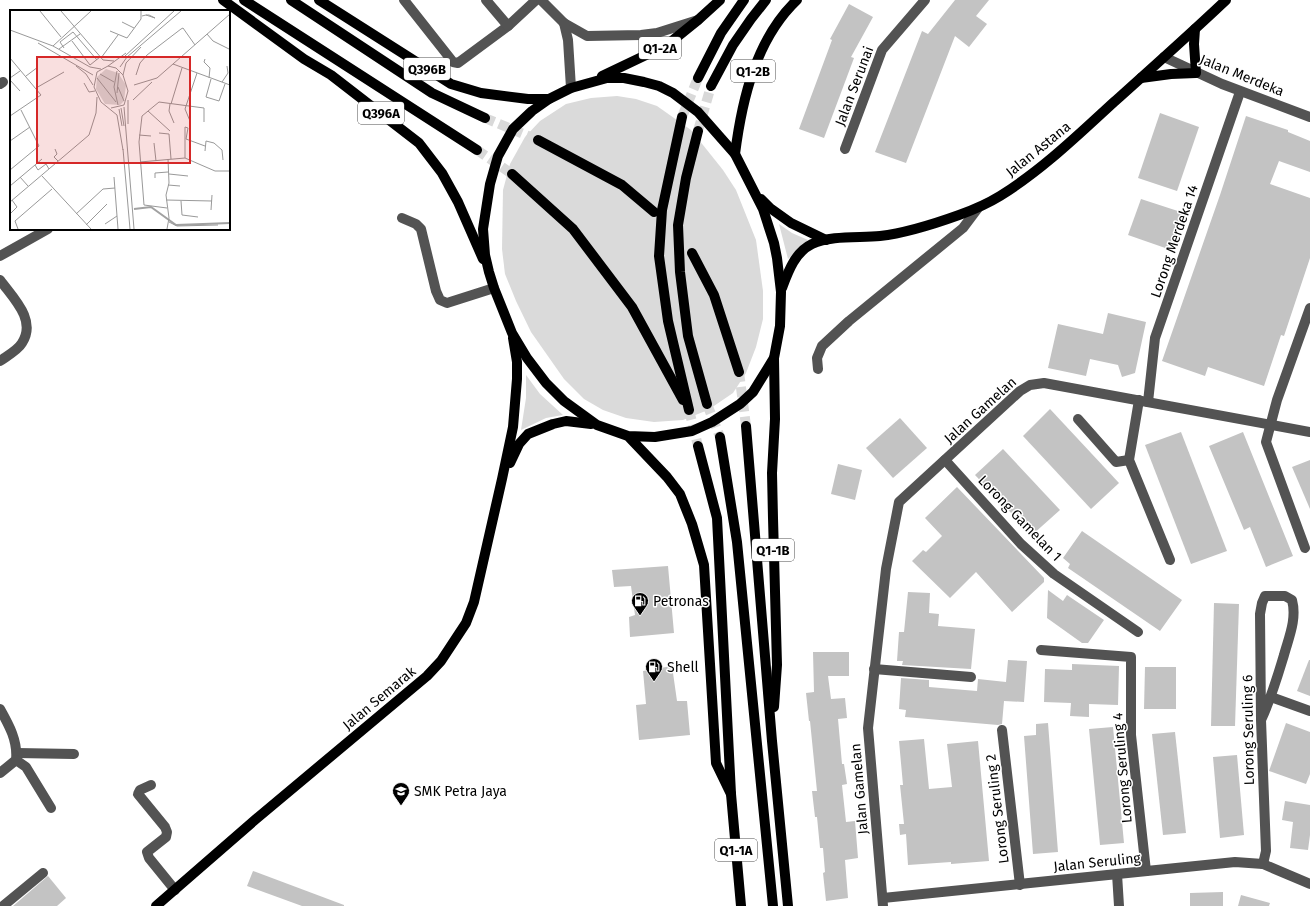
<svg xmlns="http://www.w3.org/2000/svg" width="1310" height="906" font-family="'Fira Sans',sans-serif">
<rect width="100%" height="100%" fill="#fff"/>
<!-- green -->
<g fill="#dadada">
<polygon points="617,96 636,99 657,106 691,130 723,170 736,190 756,240 763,291 763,319 756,347 746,373 733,393 708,410 683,420 654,422 626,418 603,410 584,399 564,379 531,332 516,301 505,274 502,249 503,190 510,164 525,137 540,121 566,104 591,98"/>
<polygon points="779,224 792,233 808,240 788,259"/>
<polygon points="526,375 540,394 563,415 546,418 521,430 526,398"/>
</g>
<!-- building -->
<g fill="#c3c3c3">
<polygon points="955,0 989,0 976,16 987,24 969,47 955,36 906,163 875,152 922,31 928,34"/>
<polygon points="849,4 873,17 851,57 854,58 824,138 799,129 832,40 830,39"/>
<polygon points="1160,113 1199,127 1177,191 1138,178"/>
<polygon points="1246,116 1288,130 1288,132 1310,141 1310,172 1279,161 1270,184 1310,198 1310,258 1284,336 1281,335 1264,386 1208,367 1205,376 1162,361 1220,195"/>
<polygon points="1141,199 1184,213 1171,250 1128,235"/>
<polygon points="1108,313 1146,322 1135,373 1122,377 1118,365 1090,359 1086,376 1048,368 1058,324 1103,334"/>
<polygon points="1050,409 1119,483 1091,509 1023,436"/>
<polygon points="900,418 927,448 893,478 866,448"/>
<polygon points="1181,432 1227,551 1191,564 1145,445"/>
<polygon points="1243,432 1293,556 1266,567 1250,527 1244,530 1209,446"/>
<polygon points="1003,449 1060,510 1032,535 975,475"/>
<polygon points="1310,460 1310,509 1292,467"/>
<polygon points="838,464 862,470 855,500 831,494"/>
<polygon points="957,487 1044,578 1044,582 1012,612 976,572 950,598 912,561 923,550 926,552 942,536 925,518"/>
<polygon points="1082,531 1182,600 1160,631 1068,568 1070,564 1063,558"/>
<polygon points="668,566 674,633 630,637 629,617 635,615 631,586 614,587 612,570"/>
<polygon points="1048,590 1063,601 1067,595 1104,620 1088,643 1082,643 1047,618"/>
<polygon points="908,592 930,593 929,613 939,614 938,626 975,629 971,669 902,665 903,661 897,661 899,632 904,632"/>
<polygon points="1214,603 1239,604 1235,726 1211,726"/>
<polygon points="813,652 849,652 849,676 828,676 831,699 845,698 847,718 838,719 842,764 844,764 847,784 842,785 846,822 855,821 858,858 845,860 848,898 826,901 823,873 825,872 823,848 820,848 817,817 815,817 812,791 817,791 810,721 809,721 806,693 814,692"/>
<polygon points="1008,660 1027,661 1024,702 1004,701 1002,724 998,725 905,717 906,710 899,709 901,678 929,680 929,687 977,691 978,679 1006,682"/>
<polygon points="1309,660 1310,660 1310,696 1297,691"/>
<polygon points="1072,664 1119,666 1118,705 1089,704 1089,717 1070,716 1071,703 1044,702 1045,669 1072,670"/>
<polygon points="672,666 677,701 687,701 690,735 639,740 636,705 646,704 643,671"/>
<polygon points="1145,667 1176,667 1176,709 1144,709"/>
<polygon points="1048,723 1058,852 1033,854 1024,736 1036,735 1036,724"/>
<polygon points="1286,723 1310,732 1310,774 1306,784 1269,771"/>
<polygon points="1113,727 1124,843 1100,845 1089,729"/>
<polygon points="1175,732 1186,833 1163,835 1152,734"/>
<polygon points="924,739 929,789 952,787 947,744 978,741 989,861 951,864 951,862 908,865 906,834 900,835 899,824 904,824 900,785 903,785 899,741"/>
<polygon points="1237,755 1244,835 1220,838 1213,757"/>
<polygon points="1285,801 1310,805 1310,835 1308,850 1290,848 1293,822 1282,820"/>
<polygon points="253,871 344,905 344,906 302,906 247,886"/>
<polygon points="48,876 66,898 57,906 13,906"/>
<polygon points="1223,892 1223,906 1190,906 1190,893"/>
<polygon points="1241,895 1270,903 1269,906 1238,906"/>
</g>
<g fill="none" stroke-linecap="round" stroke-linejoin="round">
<!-- major-tunnel -->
<g stroke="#d9d9d9" stroke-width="10" stroke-dasharray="10 5" stroke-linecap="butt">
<polyline points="682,117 698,78"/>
<polyline points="485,118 538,140"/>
<polyline points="698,131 711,86"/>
<polyline points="477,150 512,174"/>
<polyline points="658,216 692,253"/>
<polyline points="739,372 746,426"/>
<polyline points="707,404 720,437"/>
<polyline points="689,410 698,446"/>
</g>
<!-- minor -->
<g stroke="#535353" stroke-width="10">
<polyline points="404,0 453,62 458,63 508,26 536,0"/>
<polyline points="486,0 508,26"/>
<polyline points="541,0 564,23 587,36 641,35 657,33 698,20"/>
<polyline points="564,23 568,40 571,88"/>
<polyline points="1164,57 1222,84 1310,117"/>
<polyline points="0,84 3,82"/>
<polyline points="845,149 882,50 925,0"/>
<polyline points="402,218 416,224 421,229 436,291 440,300 447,303 494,288"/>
<polyline points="0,256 48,229"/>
<path d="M 0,280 C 13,298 37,320 22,343 C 18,350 7,356 0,361"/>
<polyline points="818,369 817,358 822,346 849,321 963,228 978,208"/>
<polyline points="1139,400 1129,460 1170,560"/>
<polyline points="1148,402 1155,338 1240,92"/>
<polyline points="1078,419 1116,462 1129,460"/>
<polyline points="945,460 1021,544 1054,574 1138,632"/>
<polyline points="1305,548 1266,442 1277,400 1310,308"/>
<polyline points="1041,650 1131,657 1131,735 1146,871"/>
<polyline points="874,669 971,677"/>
<polyline points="1271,697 1310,711"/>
<path d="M 0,709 C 9,725 18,741 16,760 L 0,773"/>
<path d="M 1261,720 C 1271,699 1277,678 1284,655 C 1289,637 1297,619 1292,600 L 1285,596 L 1265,596 L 1262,603 L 1260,614 L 1261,720 L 1266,851 L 1263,864"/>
<polyline points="1002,730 1020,885"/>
<polyline points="17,753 74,754"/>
<polyline points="16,760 26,767 51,808"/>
<polyline points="151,785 140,790 138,794 165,827 167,832 166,837 147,852 149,858 175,890"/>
<polyline points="1117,874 1119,906"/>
<polyline points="883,898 1235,862 1263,864 1310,884"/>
<polyline points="3,906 43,873"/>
<polyline points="883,906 868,728 886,569 899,502 1020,391 1030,385 1044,383 1310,432"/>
</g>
<!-- major -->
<g stroke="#000" stroke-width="10">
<polyline points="223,0 304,59 331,75 419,143 442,173 458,202 483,259"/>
<polyline points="244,0 477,150"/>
<polyline points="291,0 432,93 485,118"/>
<polyline points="319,0 451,84 481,93 528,99 549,99"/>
<polyline points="602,76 667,45 698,20 720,0"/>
<polyline points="698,78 721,33 744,0"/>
<polyline points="1141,78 1171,74 1196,73 1194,44 1195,29"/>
<polyline points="711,86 733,45 751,19 766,0"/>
<polyline points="682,117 662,210 659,256 668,321 689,410"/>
<polyline points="698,131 686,178 678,225 680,272 688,336 707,404"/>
<polyline points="538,140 622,185 654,212"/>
<path d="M 735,154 C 742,99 756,39 797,0"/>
<polyline points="512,174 573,229 632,307 683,400"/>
<polyline points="761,199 770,208 791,223 826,240"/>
<polyline points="692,253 714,295 739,372"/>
<path d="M 782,288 C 788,272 795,252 812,244 C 831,235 859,238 880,236 C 907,233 934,224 959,215 C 973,210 987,204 1000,196 C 1042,170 1078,135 1114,102 C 1152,68 1189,35 1226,0"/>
<polyline points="774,358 775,419 772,473 773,518 777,665 774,707"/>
<polyline points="746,426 772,741 788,906"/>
<polyline points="628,436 655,437 692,431 712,422 740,404 753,392 774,358 780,326 781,292 777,258 774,243 763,209 735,154 698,112 673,93 659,86 644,82 624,78 607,78 571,88 549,99 532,111 513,129 498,156 490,184 483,229 485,255 489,272 494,288 512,333 527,358 546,383 564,401 597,425 628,436 667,477 680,494 692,524 704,565 716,763 731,794"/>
<polyline points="720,437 737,542 773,906"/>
<polyline points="698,446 717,518 731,794 741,906"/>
<polyline points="510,463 519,444 528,434 553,424 566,421 591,424"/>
<polyline points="156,906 256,819 427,676 441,661 466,623 474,602 502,479 513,427 517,379 517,362 513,338"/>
</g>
</g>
<!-- icons -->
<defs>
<symbol id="fuel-pin" viewBox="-11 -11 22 30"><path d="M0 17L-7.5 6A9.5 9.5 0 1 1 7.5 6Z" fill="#000" stroke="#fff"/><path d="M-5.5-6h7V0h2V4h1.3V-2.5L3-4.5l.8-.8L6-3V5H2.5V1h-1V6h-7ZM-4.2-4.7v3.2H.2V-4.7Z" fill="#fff"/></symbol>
<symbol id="school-pin" viewBox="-11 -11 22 30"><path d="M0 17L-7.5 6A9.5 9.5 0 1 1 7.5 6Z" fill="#000" stroke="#fff"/><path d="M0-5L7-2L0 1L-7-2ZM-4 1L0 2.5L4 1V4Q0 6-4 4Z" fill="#fff"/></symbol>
</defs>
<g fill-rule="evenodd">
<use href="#fuel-pin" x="630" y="591" width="20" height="27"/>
<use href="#fuel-pin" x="644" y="657" width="20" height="27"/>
<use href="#school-pin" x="391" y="781" width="20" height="27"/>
</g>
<g text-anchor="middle" stroke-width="3" stroke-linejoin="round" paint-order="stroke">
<!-- shield labels -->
<g fill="#fff" stroke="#4c4c4c" stroke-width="1">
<rect x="639" y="37" width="42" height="22" rx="3"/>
<rect x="404" y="58" width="46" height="22" rx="3"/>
<rect x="731" y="60" width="44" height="22" rx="3"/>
<rect x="358" y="102" width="46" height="22" rx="3"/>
<rect x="752" y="539" width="42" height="22" rx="3"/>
<rect x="715" y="839" width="42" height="22" rx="3"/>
</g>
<g font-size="13" font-weight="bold" fill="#000">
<text x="660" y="53">Q1-2A</text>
<text x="427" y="74">Q396B</text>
<text x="753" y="76">Q1-2B</text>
<text x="381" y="118">Q396A</text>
<text x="773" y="555">Q1-1B</text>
<text x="736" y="855">Q1-1A</text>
</g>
<!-- street labels -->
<g font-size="14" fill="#000" stroke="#fff">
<text transform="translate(1242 75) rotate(22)" y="5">Jalan Merdeka</text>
<text transform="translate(854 86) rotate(-69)" y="5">Jalan Serunai</text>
<text transform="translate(1038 149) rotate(-39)" y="5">Jalan Astana</text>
<text transform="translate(1174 241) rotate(-71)" y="5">Lorong Merdeka 14</text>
<text transform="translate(980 410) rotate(-42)" y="5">Jalan Gamelan</text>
<text transform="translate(1020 518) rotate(46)" y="5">Lorong Gamelan 1</text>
<text transform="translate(379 698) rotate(-40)" y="5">Jalan Semarak</text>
<text transform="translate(1248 730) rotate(-91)" y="5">Lorong Seruling 6</text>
<text transform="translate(1122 768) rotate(-95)" y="5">Lorong Seruling 4</text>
<text transform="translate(859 789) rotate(-95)" y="5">Jalan Gamelan</text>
<text transform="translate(997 809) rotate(-97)" y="5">Lorong Seruling 2</text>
<text transform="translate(1097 862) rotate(-6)" y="5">Jalan Seruling</text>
</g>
<!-- poi labels -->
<g font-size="14" fill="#000" stroke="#fff" text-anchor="start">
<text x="653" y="606">Petronas</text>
<text x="667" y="672">Shell</text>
<text x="414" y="796">SMK Petra Jaya</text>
</g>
</g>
<!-- overview -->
<g transform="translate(10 10)">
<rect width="220" height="220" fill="#fff"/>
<path d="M 96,59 L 108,63 L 116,75 L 114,91 L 110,95 L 95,94 L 86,79 L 87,67 Z" fill="#dadada"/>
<path fill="none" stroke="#a1a1a1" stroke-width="2" d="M 124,199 L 141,197 L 166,215 L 220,213"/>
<path fill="none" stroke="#999" stroke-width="1" d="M 30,1 L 51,27M 51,1 L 93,50 L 104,51M 132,6 L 136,5 L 139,5 L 145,8 L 136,5M 112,12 L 124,18M 0,20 L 43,36 L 80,57 L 91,59M 100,21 L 117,28 L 131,9 L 131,1M 197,24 L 203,31 L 219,39M 62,31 L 80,55 L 90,47M 28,33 L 83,65M 43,36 L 81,1M 54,38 L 50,32 L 63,22 L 87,50M 49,39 L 70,24M 115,46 L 164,1M 0,48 L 31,85 L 0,106M 91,48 L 108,25M 195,49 L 194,52 L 200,58 L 199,68M 163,54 L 220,75M 66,56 L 76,64 L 83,75M 98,56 L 116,43M 110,57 L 117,47 L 171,1M 107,61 L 104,77 L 108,95M 90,64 L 104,72M 113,65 L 116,53 L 131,37M 126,65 L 130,53 L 137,45 L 171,19 L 173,18 L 185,35M 16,66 L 28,57M 0,68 L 10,61M 87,68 L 106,92M 201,69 L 196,87 L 209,91 L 215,74M 0,70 L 10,81M 212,72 L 218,63 L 217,56M 74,73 L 79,82 L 85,81M 124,75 L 147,68 L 220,4M 108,77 L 114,91M 26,78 L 54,62M 107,83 L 109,63M 118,90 L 118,114M 123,90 L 142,72M 160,94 L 159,101 L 164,113M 161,94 L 172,58M 114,97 L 124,219M 101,98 L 114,95 L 118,81 L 113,65 L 106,58 L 98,56 L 87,62 L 84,77 L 91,92 L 107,105 L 113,140M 111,98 L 114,116M 109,99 L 112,116M 138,101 L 160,121M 180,111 L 175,99 L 187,63M 175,117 L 178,118 L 176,129M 149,123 L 159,124 L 161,149M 129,125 L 141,126M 176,129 L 195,136M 0,131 L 20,117M 144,133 L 146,151M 45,139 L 47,144 L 44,147 L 48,151M 113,139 L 120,219M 195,141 L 196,131 L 204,133 L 212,140 L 213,150M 175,148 L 175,117M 32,149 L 25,155 L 28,160 L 36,154 L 39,159M 130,152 L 175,148 L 205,161 L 220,161M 0,160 L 29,136 L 11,100M 159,164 L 178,166M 32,166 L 81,219M 10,167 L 18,176M 104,167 L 108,219M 145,168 L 145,163 L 158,162M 158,175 L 170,176M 0,176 L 25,155M 156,190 L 202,191M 171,191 L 172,205 L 188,207M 0,192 L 79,125 L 86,103 L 87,87M 157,198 L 134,195 L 129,132 L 132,106 L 149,92 L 194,98 L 194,112M 201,200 L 202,185M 0,204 L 7,197 L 2,190M 66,204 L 93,179 L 105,178M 159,212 L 167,216 L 208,215M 95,214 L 107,206M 76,215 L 97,194M 8,219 L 5,211 L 42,179M 157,219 L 159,208 L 156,185 L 159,173 L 158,149"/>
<path fill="#d62828" fill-opacity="0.15" stroke="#d62828" stroke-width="2" d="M 27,47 L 180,47 L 180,153 L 27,153 Z"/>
<rect width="220" height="220" fill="none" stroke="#000" stroke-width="2"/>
</g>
</svg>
